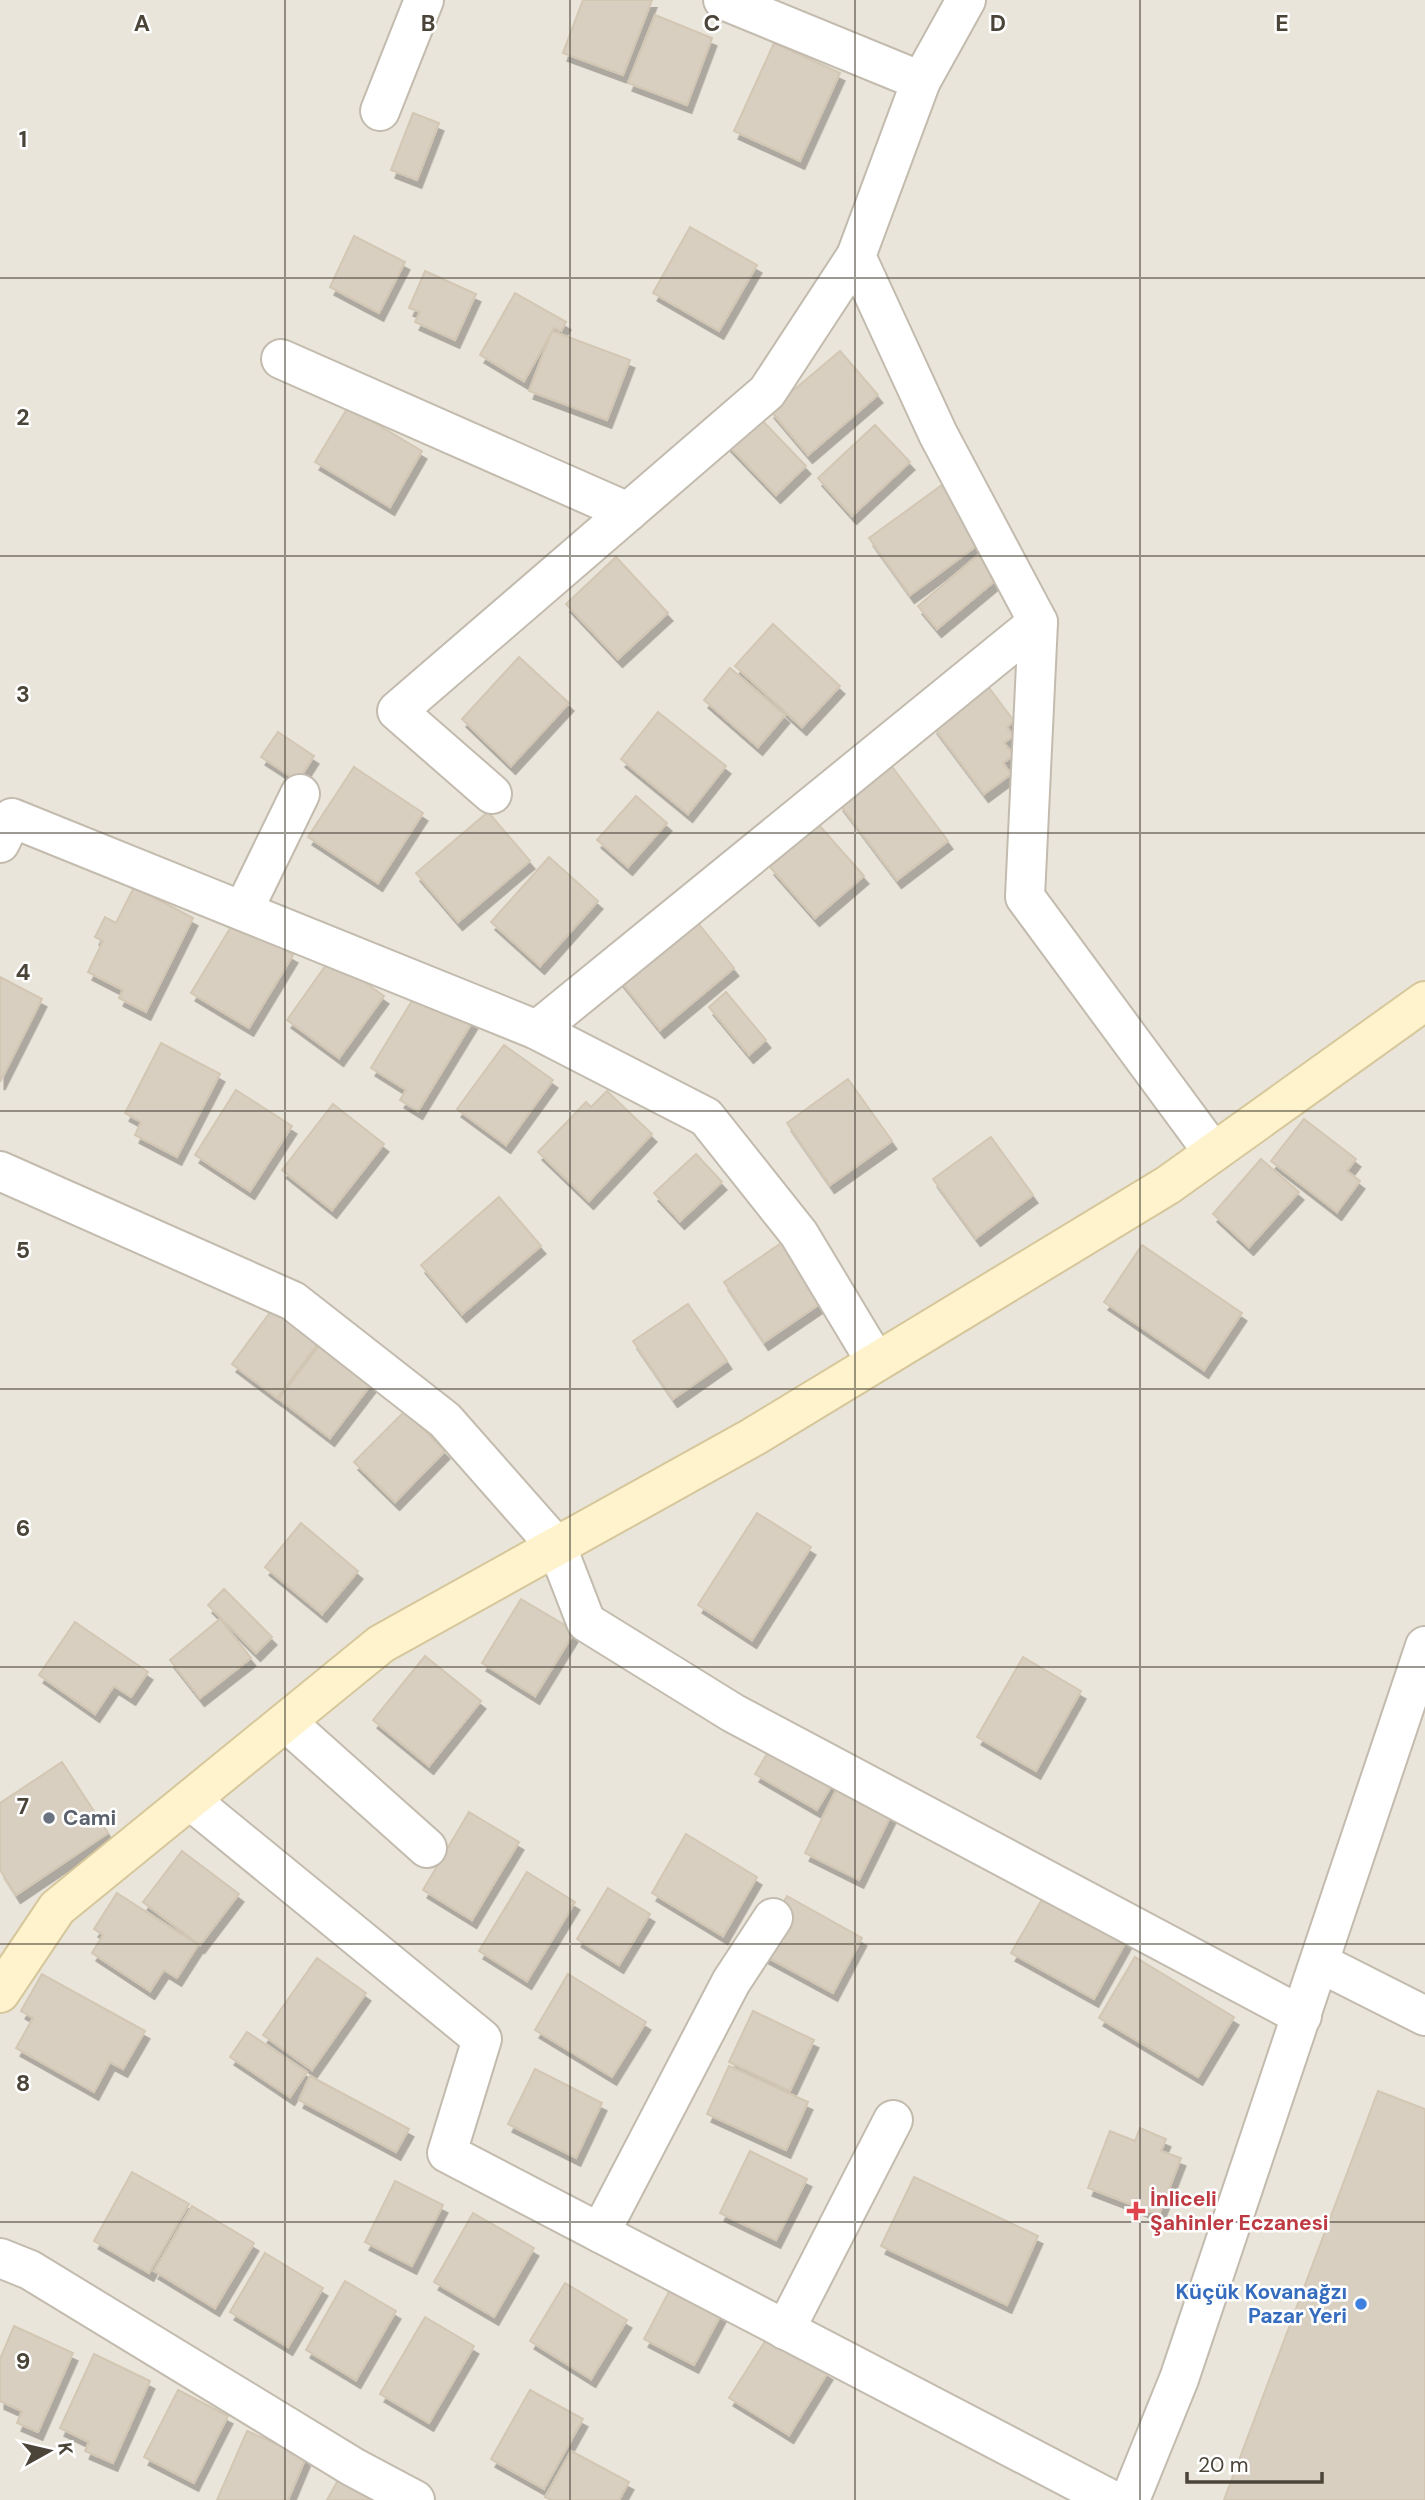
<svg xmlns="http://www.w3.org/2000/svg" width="1425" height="2500" font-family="'DM Sans',sans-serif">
<defs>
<filter id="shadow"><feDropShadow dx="4.5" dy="8" stdDeviation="0" flood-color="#0004"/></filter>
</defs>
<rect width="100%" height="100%" fill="#f6f3ec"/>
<!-- residential -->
<rect fill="#eae5da" x="0" y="0" width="1425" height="2500"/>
<!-- building -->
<g fill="#d8cfc1" stroke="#d3c7b4" stroke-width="2" filter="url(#shadow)">
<polygon points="583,0 652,0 623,75 563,53"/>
<polygon points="655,15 712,38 687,105 628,83"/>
<polygon points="774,43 840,73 800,161 734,131"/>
<polygon points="413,113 439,123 417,180 391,170"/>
<polygon points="690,227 757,265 719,331 653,293"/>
<polygon points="354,236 405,262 379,313 330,287"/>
<polygon points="425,271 476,294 455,340 415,322 420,312 409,308"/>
<polygon points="515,293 566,322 561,331 554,328 524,381 480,355"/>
<polygon points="552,331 630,360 607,420 529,391"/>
<polygon points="840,351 878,395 808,455 770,410"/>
<polygon points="348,407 422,451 390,507 315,462"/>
<polygon points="756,414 806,466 776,495 726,443"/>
<polygon points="875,425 910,462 852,516 818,478"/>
<polygon points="942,485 983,541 910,595 869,538"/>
<polygon points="984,550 1003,574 937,629 918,606"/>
<polygon points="616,557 668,613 618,659 566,604"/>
<polygon points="773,624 840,686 802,727 735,666"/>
<polygon points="519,657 569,703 511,766 462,719"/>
<polygon points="730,668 785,715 758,747 704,700"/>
<polygon points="987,685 1014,721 1007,727 1013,736 1004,743 1014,755 1003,763 1011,774 984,794 933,726"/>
<polygon points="658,712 726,766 688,814 621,759"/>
<polygon points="278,732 314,756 298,781 261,757"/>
<polygon points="890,764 948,841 897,880 839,803"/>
<polygon points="354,767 423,813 378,883 308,837"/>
<polygon points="636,796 667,823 628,867 597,840"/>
<polygon points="488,812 530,861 458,922 416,873"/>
<polygon points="818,824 864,876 815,918 770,867"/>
<polygon points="549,857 598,901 540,966 491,922"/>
<polygon points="134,887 193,918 146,1012 119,998 123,990 88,972 103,941 95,937 105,917 116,923"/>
<polygon points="694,918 734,968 660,1030 619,979"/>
<polygon points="235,920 293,955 249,1028 191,993"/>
<polygon points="331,958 384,996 339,1058 287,1020"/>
<polygon points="0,977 42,999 0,1082"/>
<polygon points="421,986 474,1019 418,1111 400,1100 406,1090 371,1068"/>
<polygon points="726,992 766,1040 749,1055 709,1007"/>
<polygon points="161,1043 220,1074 177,1157 135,1135 141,1122 125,1113"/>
<polygon points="504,1045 553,1080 506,1145 457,1109"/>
<polygon points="848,1079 892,1141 830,1185 787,1123"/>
<polygon points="236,1090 292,1126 250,1191 195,1155"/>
<polygon points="607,1091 652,1134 589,1201 538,1152 586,1102 591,1107"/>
<polygon points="333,1104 384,1144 332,1210 282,1170"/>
<polygon points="1304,1119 1356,1159 1347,1171 1360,1181 1337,1212 1271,1161"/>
<polygon points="991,1137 1033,1195 976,1238 933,1179"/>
<polygon points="696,1154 722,1182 680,1221 654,1193"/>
<polygon points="1261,1159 1299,1192 1249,1247 1213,1214"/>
<polygon points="499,1197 541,1246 462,1314 421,1265"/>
<polygon points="783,1242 824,1301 764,1342 724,1282"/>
<polygon points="1142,1245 1242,1313 1204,1370 1104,1302"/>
<polygon points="277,1303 322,1338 277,1398 232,1364"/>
<polygon points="688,1304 727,1361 673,1399 633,1341"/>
<polygon points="325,1338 376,1378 330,1438 279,1399"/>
<polygon points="405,1411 445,1451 395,1502 354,1462"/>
<polygon points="757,1513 811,1547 752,1640 698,1605"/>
<polygon points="301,1523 358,1571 322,1614 265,1567"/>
<polygon points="224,1589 272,1637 256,1653 208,1605"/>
<polygon points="521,1599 575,1631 535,1696 482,1663"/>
<polygon points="220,1619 251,1658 200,1698 170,1660"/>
<polygon points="75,1622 148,1672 131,1697 114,1686 95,1714 39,1675"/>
<polygon points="425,1656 481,1701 429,1766 373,1720"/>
<polygon points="1023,1657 1081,1691 1036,1771 977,1737"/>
<polygon points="774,1742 836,1778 817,1810 755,1774"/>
<polygon points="62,1762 108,1833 16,1895 0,1870 0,1803"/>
<polygon points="840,1782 894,1809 859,1880 805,1853"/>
<polygon points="469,1812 519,1842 472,1920 423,1890"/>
<polygon points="686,1834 757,1877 723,1936 652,1893"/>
<polygon points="182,1851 239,1894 200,1945 143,1902"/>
<polygon points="527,1872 575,1902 527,1981 479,1951"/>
<polygon points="608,1888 650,1914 619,1965 577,1939"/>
<polygon points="117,1893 198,1945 177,1978 164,1970 150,1991 92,1953 103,1935 94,1929"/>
<polygon points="1045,1894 1127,1940 1094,1999 1011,1953"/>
<polygon points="787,1896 862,1938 833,1993 756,1951"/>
<polygon points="1135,1957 1234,2017 1198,2077 1099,2018"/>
<polygon points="317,1958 366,1993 312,2070 263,2035"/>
<polygon points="42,1974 145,2031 123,2069 110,2062 94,2092 16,2048 33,2018 21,2011"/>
<polygon points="568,1974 646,2022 612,2077 535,2030"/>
<polygon points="753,2011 814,2040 790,2091 729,2062"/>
<polygon points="247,2032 307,2072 290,2097 230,2057"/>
<polygon points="729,2066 808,2102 786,2150 707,2114"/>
<polygon points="535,2069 602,2103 576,2158 508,2124"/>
<polygon points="310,2076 409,2129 396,2152 299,2100"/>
<polygon points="1378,2091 1425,2109 1425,2500 1224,2500"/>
<polygon points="1140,2128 1166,2139 1161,2151 1181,2158 1159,2215 1088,2188 1110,2131 1135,2141"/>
<polygon points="750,2151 807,2179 776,2240 720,2213"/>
<polygon points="132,2172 189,2204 149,2273 94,2241"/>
<polygon points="914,2177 1038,2236 1007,2305 881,2246"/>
<polygon points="395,2181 443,2205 412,2266 365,2242"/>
<polygon points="192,2206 254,2243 215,2308 154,2271"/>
<polygon points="473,2213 534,2248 494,2317 434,2282"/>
<polygon points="265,2253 323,2288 288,2347 230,2312"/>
<polygon points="345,2281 396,2311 356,2380 306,2350"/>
<polygon points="674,2282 724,2309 694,2365 644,2339"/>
<polygon points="565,2283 627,2320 591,2379 530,2341"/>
<polygon points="425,2317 474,2346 429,2423 380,2394"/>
<polygon points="14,2326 73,2353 38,2432 17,2423 22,2411 0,2401 0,2359"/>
<polygon points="769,2335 828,2372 789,2435 729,2398"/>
<polygon points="94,2354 150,2381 113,2463 85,2451 89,2442 60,2428"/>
<polygon points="178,2390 228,2416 194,2483 144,2457"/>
<polygon points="530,2390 583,2419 544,2489 491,2459"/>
<polygon points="247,2431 306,2457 288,2500 217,2500"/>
<polygon points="571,2451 629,2482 619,2500 551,2500 545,2497"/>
<polygon points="338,2480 374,2500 327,2500"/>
</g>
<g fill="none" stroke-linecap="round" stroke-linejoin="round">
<defs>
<g id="street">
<polyline points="723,0 921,81"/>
<polyline points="966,0 921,81 856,256 938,434 1038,622 1025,897 1213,1152"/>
<polyline points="380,111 424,0"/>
<polyline points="281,359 628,512"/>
<polyline points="492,794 397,711 767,392 856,256"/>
<polyline points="0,843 12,818 537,1030 706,1117 799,1234 876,1362"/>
<polyline points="243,911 300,794"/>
<polyline points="537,1030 1038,622"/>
<polyline points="0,1171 293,1301 445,1420 557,1547 586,1622 733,1713 1302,2016"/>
<polyline points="286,1722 427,1848"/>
<polyline points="190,1800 482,2039 447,2153 1112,2500"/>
<polyline points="1320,1963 1425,2016"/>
<polyline points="600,2233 731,1982 773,1918"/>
<polyline points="0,2258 30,2270 353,2467 415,2500"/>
<polyline points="785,2330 893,2120"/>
<polyline points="1130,2500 1179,2379 1425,1646"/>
</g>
<polyline id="secondary" points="0,1993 57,1908 381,1644 753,1437 1168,1185 1425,1001"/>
</defs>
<!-- street casing -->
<use href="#street" stroke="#c2bbae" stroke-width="42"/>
<!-- secondary casing -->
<use href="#secondary" stroke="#d6c79b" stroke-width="42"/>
<!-- street -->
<use href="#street" stroke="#fff" stroke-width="38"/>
<!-- secondary -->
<use href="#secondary" stroke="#fff3cd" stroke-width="38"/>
</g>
<!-- grid -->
<path fill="none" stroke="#4b4439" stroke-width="2" stroke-opacity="0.55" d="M 285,0 L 285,2500M 570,0 L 570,2500M 855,0 L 855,2500M 1140,0 L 1140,2500M 0,278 L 1425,278M 0,556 L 1425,556M 0,833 L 1425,833M 0,1111 L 1425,1111M 0,1389 L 1425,1389M 0,1667 L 1425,1667M 0,1944 L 1425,1944M 0,2222 L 1425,2222"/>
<!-- markers -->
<circle fill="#6b7280" stroke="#fff" stroke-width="2.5" cx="49" cy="1818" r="7"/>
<path fill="#e0444e" stroke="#fff" stroke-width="2.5" d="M1132.5 2200.5h7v7h7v7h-7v7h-7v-7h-7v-7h7z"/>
<circle fill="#3f7fe0" stroke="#fff" stroke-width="2.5" cx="1361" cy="2304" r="7"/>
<g text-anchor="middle" stroke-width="5" stroke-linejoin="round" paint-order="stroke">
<!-- worship labels -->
<g font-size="21" font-weight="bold" fill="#5b616d" stroke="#fff" text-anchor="start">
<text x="63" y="1825">Cami</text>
</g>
<!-- health labels -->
<g font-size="21" font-weight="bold" fill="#be3a42" stroke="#fff" text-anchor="start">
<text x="1150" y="2206">İnliceli<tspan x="1150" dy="24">Şahinler Eczanesi</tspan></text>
</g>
<!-- shop labels -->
<g font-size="21" font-weight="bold" fill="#366cbe" stroke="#fff" text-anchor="end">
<text x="1347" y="2299">Küçük Kovanağzı<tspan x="1347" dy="24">Pazar Yeri</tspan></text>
</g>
</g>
<g font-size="23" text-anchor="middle" font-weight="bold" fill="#4b4439" stroke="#fff" stroke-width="5" stroke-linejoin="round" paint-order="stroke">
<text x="142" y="31">A</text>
<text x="428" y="31">B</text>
<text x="712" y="31">C</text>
<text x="998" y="31">D</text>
<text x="1282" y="31">E</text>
<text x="23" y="147">1</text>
<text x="23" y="425">2</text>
<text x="23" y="702">3</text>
<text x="23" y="980">4</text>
<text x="23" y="1258">5</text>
<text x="23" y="1536">6</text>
<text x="23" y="1814">7</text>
<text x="23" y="2091">8</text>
<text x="23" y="2369">9</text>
</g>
<!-- north arrow -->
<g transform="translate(49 2451) rotate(82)" stroke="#ffffff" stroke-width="5" paint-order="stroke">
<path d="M0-5L12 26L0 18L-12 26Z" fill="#4b4439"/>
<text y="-10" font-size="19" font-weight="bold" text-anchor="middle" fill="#4b4439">K</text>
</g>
<!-- scale -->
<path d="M1187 2472v10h135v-10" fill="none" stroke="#4b4439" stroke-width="3.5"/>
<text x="1198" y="2472" font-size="21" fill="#4b4439" stroke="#ffffff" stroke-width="5" paint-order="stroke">20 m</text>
</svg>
